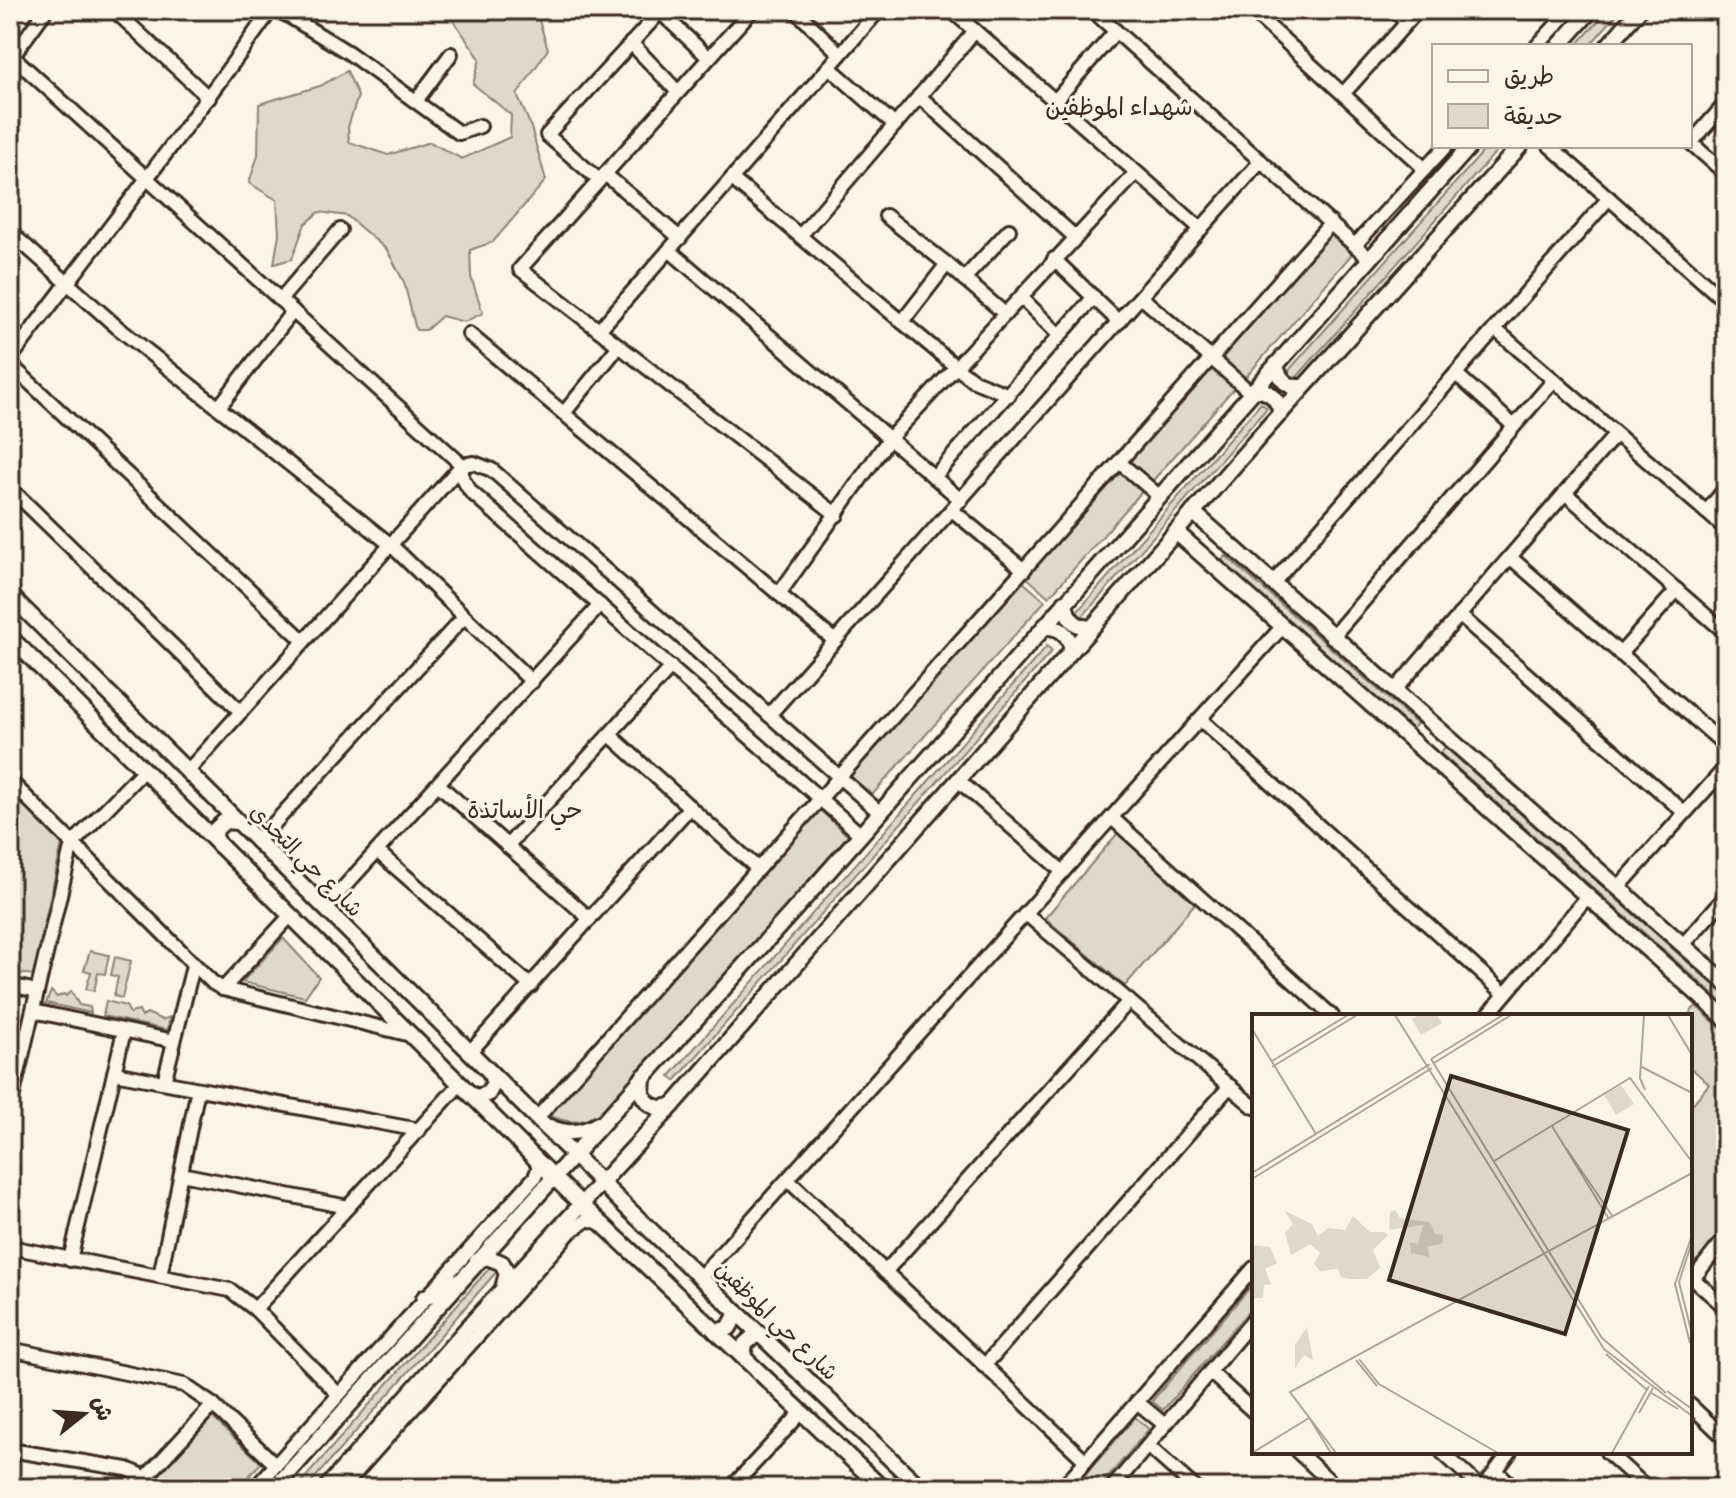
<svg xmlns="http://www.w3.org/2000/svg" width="1736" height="1498" font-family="'Gochi Hand','Playpen Sans Arabic',sans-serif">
<rect width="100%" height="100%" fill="#fcf5e5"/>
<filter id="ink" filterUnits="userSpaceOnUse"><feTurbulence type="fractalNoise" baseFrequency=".0125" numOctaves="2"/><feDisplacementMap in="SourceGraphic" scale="16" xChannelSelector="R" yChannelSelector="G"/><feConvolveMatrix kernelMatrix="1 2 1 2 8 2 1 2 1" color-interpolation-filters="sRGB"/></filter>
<g filter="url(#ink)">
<!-- green -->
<g fill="#e0d8c8" stroke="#8e8173" stroke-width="2">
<polygon points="450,10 536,11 548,49 517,95 530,124 546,180 493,242 470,250 471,277 483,313 464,322 442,316 426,330 416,330 404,282 387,250 347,216 319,212 305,224 292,259 274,264 279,234 277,200 249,183 258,155 259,104 320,86 347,71 358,96 348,127 349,142 388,155 430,142 462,159 510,137 511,115 473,84 480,59 453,20"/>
<polygon points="1608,10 1621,10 1589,46 1576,46"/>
<polygon points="1488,146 1501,146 1297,377 1290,379 1288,374 1290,369"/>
<polygon points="1330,234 1352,254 1245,378 1222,358"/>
<polygon points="1212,367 1234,388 1149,485 1126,465"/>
<polygon points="1261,403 1267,408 1082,617 1077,612"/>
<polygon points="1122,469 1145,488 1049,597 1026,577"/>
<polygon points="1226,556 1417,724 1412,729 1221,562"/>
<polygon points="1022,581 1045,601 872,795 850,776"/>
<polygon points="1047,646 1052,651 675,1081 670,1076"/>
<polygon points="1445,747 1726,996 1726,1005 1440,753"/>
<polygon points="16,797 62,844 33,975 10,972 10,823"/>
<path d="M 820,810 L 848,836 L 618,1099 C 598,1119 577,1129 549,1115 Z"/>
<polygon points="1118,833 1197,901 1125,986 1045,918"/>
<polygon points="283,938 319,977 305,997 242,982"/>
<polygon points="90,951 109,955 105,974 98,973 94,991 86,989 91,972 84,970"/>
<polygon points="115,957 131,961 122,998 114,996 118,977 111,975"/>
<polygon points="51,991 57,997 64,994 66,996 71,991 79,1005 90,1007 91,1013 46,1003"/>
<polygon points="106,1001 126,1006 130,1013 139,1011 142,1017 147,1013 162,1020 170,1017 167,1030 103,1016"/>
<polygon points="1696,1006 1726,1033 1726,1224 1697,1262 1690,1256 1690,1107 1709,1084 1690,1067 1690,1016 1687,1016"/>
<polygon points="493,1264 499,1269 306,1488 296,1488"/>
<polygon points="1254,1283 1254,1305 1163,1410 1152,1401"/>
<polygon points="212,1417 261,1463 238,1488 171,1488 158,1476"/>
<polygon points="1135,1417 1149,1429 1099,1488 1074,1488"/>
</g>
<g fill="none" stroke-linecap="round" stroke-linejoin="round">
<defs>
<g id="minor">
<polyline points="114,10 209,98"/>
<polyline points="279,10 349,53 459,133 480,126"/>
<polyline points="658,10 709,58"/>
<polyline points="752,10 520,269 837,515"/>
<polyline points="795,10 840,54"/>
<polyline points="951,10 1201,229"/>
<polyline points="1092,10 1370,259"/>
<polyline points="1251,10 1425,169"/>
<polyline points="1393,10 1407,22"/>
<polyline points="631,43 678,92"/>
<polyline points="1537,46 1570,10"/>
<polyline points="10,54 462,465 462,478 471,492 860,834"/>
<polyline points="10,60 46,10"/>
<polyline points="829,67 895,125"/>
<polyline points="1343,94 1418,10"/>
<polyline points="919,96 1076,238"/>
<polyline points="416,101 451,54"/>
<polyline points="1055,101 1116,31"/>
<polyline points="1690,142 1726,174"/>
<polyline points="1691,143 1726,103"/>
<polyline points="1550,146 1726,302"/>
<polyline points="605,174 680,238"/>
<polyline points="732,179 956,367 974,381 1009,395"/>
<polyline points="599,180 547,135 660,12"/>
<polyline points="886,216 947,264 1005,314"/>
<polyline points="10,232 117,327 391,545 532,682"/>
<polyline points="800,236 975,31"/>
<polyline points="1355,245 1446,146"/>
<polyline points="669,250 961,500"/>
<polyline points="1054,259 1119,322"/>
<polyline points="964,279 1009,230"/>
<polyline points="1021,297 1060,336"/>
<polyline points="1141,297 1251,393"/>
<polyline points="280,300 340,230"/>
<polyline points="902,322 947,264"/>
<polyline points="1495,329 1726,529"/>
<polyline points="599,330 879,10"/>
<polyline points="469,334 835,641"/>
<path d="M 10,359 C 97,243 187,129 271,10"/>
<polyline points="10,364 304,641"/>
<polyline points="1456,374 1514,426"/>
<polyline points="219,407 293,311"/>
<polyline points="564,413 619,346"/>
<polyline points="1119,462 1159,496"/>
<polyline points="934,477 1094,297"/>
<polyline points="10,488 241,712"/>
<polyline points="1565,493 1726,633"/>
<polyline points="952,510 1024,570"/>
<polyline points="1706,512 1726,488"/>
<polyline points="1510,557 1726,746"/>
<polyline points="1272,584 1609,198"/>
<polyline points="779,594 889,439 1136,173"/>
<polyline points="1459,615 1685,813"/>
<polyline points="1332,637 1554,380"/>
<polyline points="1620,654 1677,590"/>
<polyline points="1394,691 1616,434"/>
<polyline points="769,715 1261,161"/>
<polyline points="1200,719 1505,994"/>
<polyline points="610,735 758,869"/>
<polyline points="187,772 462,465 474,463 492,470 879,812"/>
<polyline points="958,780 1063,872"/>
<polyline points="10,781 213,983 223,989 411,1035"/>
<polyline points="439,785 590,919"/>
<polyline points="1112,818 1332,1016"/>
<polyline points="257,842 464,617"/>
<polyline points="507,846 671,667"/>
<polyline points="378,852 531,986"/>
<polyline points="1618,888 1726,767"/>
<polyline points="325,908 600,605"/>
<polyline points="1026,914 1254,1107"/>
<polyline points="1683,945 1726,896"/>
<polyline points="10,985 37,991"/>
<polyline points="223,989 290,916"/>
<polyline points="33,1011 174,1041"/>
<polyline points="1487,1016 1588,896"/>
<polyline points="470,1052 690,807"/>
<polyline points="114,1073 419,1130"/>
<polyline points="164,1082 193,966"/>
<polyline points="10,1107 72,844 143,771"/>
<polyline points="537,1118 1331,223"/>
<polyline points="181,1174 348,1207"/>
<polyline points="788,1180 1086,1461"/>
<polyline points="10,1247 230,1290 255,1309 338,1394"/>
<polyline points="70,1260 124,1031"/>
<polyline points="885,1272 1129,1001"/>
<polyline points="160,1276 198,1089"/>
<polyline points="1690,1276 1726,1308"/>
<polyline points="700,1277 1282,627"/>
<polyline points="1693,1279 1726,1237"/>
<polyline points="255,1309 460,1084"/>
<polyline points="10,1349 184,1385 213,1405 276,1465"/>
<polyline points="984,1366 1230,1086"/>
<polyline points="1210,1372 1254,1412"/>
<polyline points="1137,1402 1165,1425"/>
<polyline points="1690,1405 1726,1439"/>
<polyline points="1148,1446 1195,1488"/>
<polyline points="10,1450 127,1469 139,1474 155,1488"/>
<polyline points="1298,1452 1337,1488"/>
<polyline points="1442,1452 1481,1488"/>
<polyline points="1607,1452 1647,1488"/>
<polyline points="1496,1471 1515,1488"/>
<polyline points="136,1488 213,1405"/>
<polyline points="255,1488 535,1177 539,1167 534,1157"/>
<polyline points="342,1488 571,1231 588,1219 600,1223"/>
<polyline points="731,1488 802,1412"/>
<polyline points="1062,1488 1254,1268"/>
<polyline points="1112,1488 1254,1319"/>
<polyline points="1483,1488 1510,1452"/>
</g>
<g id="major">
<polyline points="1559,46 1591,10"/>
<polyline points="1608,46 1639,10"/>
<path d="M 1276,365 C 1279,380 1288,388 1303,387"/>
<path d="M 1253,390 C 1269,389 1278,398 1281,413"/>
<polyline points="1193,512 1726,983"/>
<polyline points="1176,532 1726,1019"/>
<polyline points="10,595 621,1202 921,1488"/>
<path d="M 1065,602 C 1067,619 1075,627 1091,628"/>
<path d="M 1044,627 C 1060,626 1069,634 1072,650"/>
<polyline points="10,637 582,1205 882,1488"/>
<polyline points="219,845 215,837 216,829 225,821 237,822"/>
<path d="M 643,1077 L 642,1094 C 649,1107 659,1111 673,1105"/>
<polyline points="469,1093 476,1097 488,1094 494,1083 490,1072"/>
<path d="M 550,1127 C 566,1135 583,1133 598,1124"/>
<polyline points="477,1261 487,1257 502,1263 507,1273 503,1288"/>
<polyline points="424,1298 455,1282"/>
<polyline points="716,1332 729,1328 735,1317 735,1311"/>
<polyline points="743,1357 745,1344 754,1336 761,1335"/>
<polyline points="275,1488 811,891 1470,146"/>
<polyline points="326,1488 470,1325 673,1105 1268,427 1520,146"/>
</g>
</defs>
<!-- minor casing -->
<use href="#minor" stroke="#3b2a1e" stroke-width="18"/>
<!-- major casing -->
<use href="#major" stroke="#3b2a1e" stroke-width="20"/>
<!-- minor -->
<use href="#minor" stroke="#fcf5e5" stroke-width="12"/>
<!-- major -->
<use href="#major" stroke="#fcf5e5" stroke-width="14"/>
</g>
</g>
<g text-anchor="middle" stroke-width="6" stroke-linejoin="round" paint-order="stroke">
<!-- street labels -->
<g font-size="22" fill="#3b2a1e" stroke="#fcf5e5">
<text transform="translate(307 860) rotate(45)" y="8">شارع حي التحدي</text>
<text transform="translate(777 1320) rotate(44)" y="8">شارع حي الموظفين</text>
</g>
<!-- neighbourhood labels -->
<g font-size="24" fill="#3b2a1e" stroke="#fcf5e5">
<text x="1119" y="115">شهداء الموظفين</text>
<text x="525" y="818">حي الأساتذة</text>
</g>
</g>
<!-- overview -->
<g transform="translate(1252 1014)">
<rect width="440" height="440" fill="#fcf5e5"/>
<path d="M 166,1 L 185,1 L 190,9 L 169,21 L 160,5 ZM 369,71 L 382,90 L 364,101 L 352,81 ZM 143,196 L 148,204 L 178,208 L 183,220 L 191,221 L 191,229 L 175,233 L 178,243 L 159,239 L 158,228 L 166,230 L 171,211 L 137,216 L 138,198 ZM 33,197 L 60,210 L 66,222 L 76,214 L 93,216 L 101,202 L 118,218 L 132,218 L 136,221 L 121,236 L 128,254 L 115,265 L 99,265 L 89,263 L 86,255 L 68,257 L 62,250 L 68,239 L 58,230 L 39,241 L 33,219 L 41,210 ZM 0,231 L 18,233 L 25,249 L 13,255 L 19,270 L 12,271 L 11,284 L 0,284 ZM 55,313 L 61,346 L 52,341 L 43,354 L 43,331 Z" fill="#e0d8c8"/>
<path fill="none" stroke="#afa495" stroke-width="2" d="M 143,1 L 352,335 L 440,402M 392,1 L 388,64 L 393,76M 416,1 L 440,41M 0,15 L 64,120M 179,45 L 350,324 L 414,379M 179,45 L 251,1M 20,47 L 96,1M 182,49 L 259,1M 20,53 L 105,1M 390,53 L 440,79M 300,112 L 357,205M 314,134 L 361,203M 242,147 L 378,64 L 440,148M 0,159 L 178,50M 0,165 L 180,54M 440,228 L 427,268 L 440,320M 438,329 L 423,270 L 440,221M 354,340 L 395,376M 107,345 L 127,370 L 246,439M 104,346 L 125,372M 415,377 L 440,395M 398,378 L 426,395M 387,399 L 401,374M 56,402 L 79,439M 0,439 L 57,404M 84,439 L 38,378 L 440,159M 360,439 L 397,372"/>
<path fill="#3b2a1e" fill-opacity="0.15" stroke="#3b2a1e" stroke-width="4" d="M 199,62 L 376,116 L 313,320 L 137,266 Z"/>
<rect width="440" height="440" fill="none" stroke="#3b2a1e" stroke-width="4"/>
</g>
<!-- margin -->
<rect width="1736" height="1498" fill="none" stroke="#fcf5e5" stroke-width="40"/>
<rect x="20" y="20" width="1696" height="1458" fill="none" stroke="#3b2a1e" stroke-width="3" filter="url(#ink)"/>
<!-- legend -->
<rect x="1432" y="44" width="260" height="104" fill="#fcf5e5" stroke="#afa495" stroke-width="2"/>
<rect x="1448" y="70" width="40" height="12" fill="#fcf5e5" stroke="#afa495" stroke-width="2"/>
<text x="1504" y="84" font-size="24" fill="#3b2a1e">طريق</text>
<rect x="1448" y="104" width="40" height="24" fill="#e0d8c8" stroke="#afa495" stroke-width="2"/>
<text x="1504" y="124" font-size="24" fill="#3b2a1e">حديقة</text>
<!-- north arrow -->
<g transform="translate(84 1414) rotate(73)" stroke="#fcf5e5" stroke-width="6" paint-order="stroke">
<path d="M0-6L14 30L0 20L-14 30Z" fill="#3b2a1e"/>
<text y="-12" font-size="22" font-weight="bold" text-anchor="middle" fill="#3b2a1e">ش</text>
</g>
</svg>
